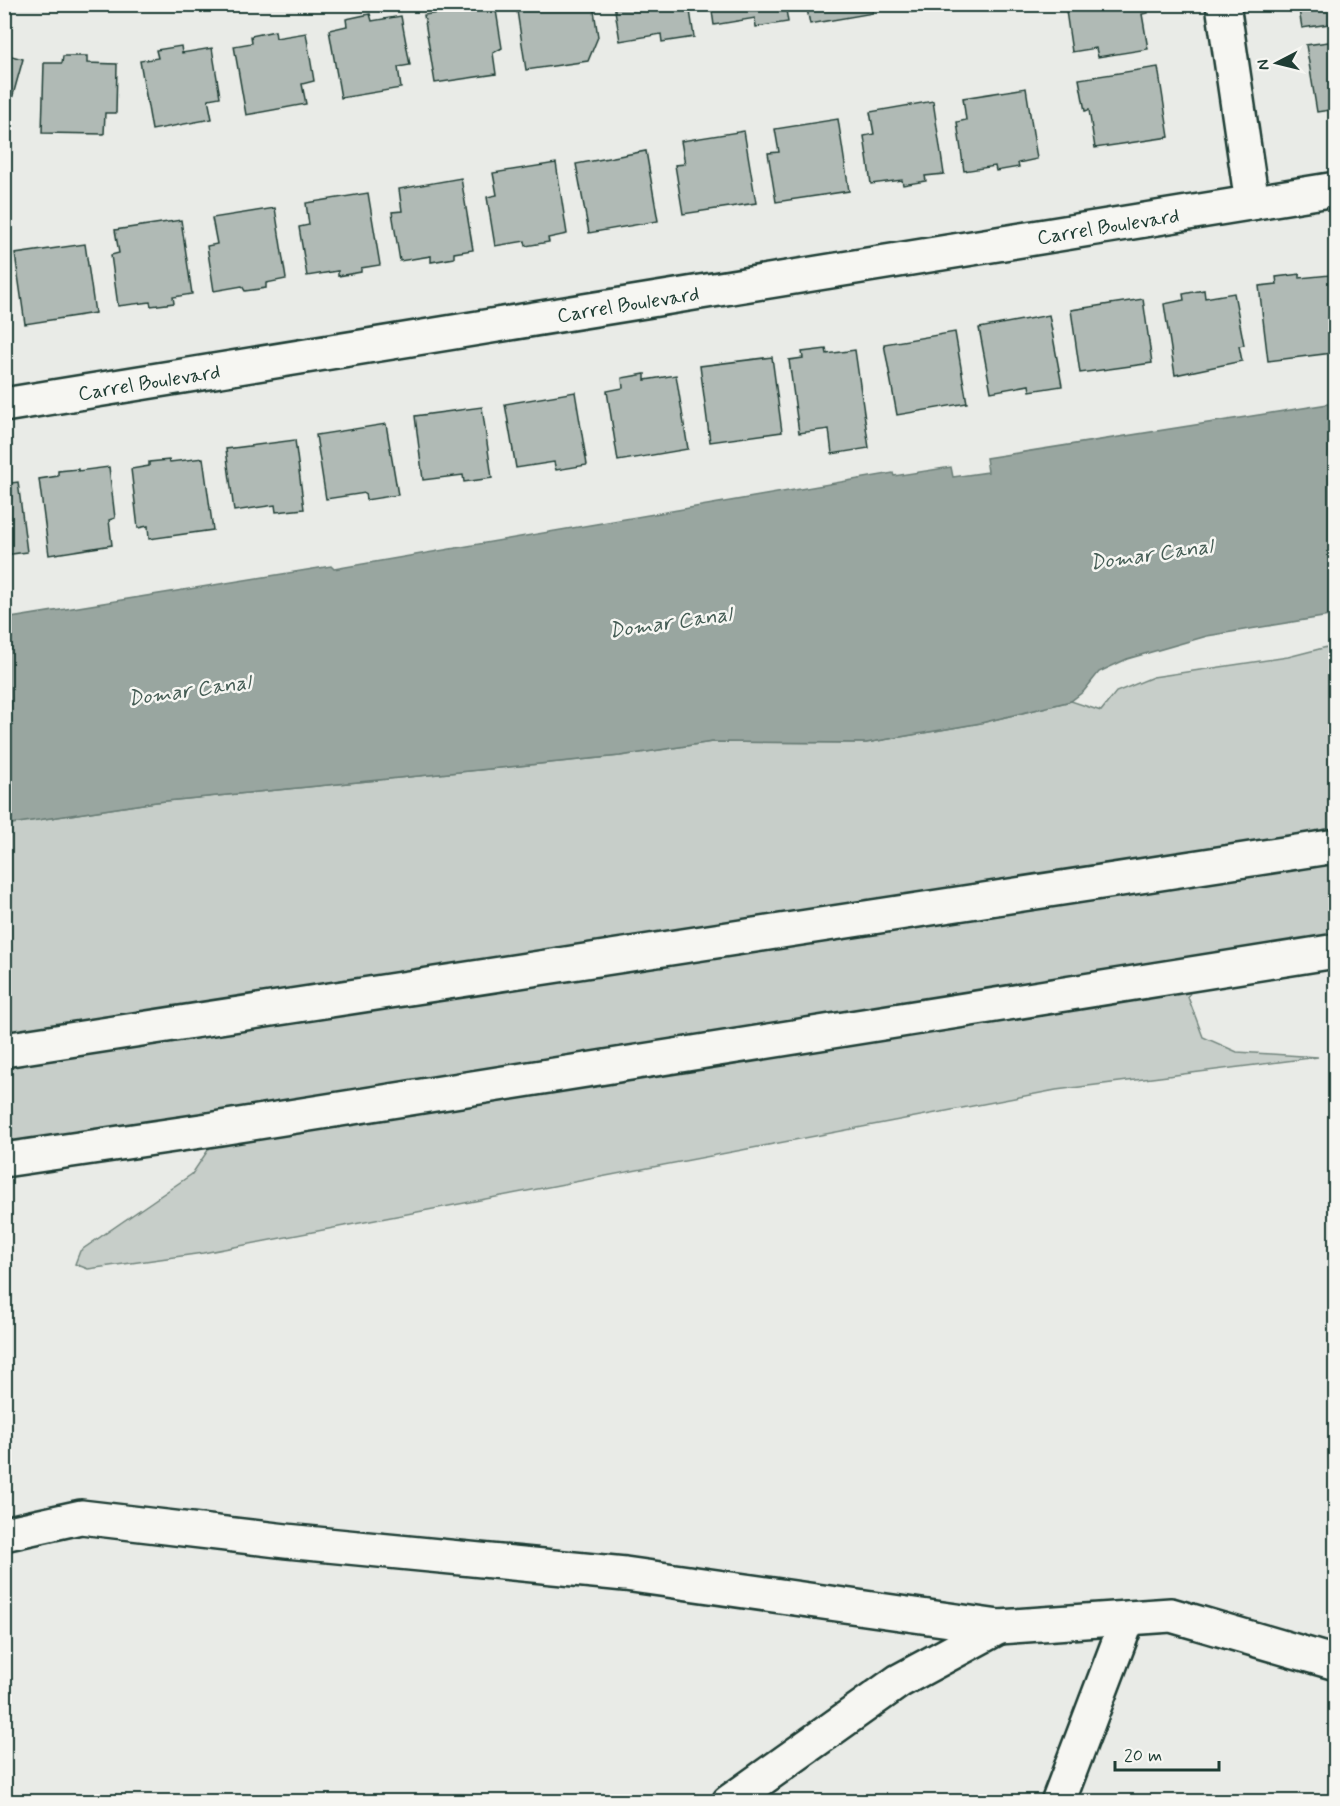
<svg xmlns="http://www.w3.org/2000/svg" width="1340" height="1806" font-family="Mynerve,sans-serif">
<rect width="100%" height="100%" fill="#e9ebe7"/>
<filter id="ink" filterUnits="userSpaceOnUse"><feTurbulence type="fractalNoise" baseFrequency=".0167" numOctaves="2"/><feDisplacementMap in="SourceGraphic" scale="12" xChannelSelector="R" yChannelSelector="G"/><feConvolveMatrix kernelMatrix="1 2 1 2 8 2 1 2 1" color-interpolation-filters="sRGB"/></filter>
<g filter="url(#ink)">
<!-- green -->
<polygon fill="#c7cec9" stroke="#73867e" stroke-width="1.5" points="1335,645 1335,943 1195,981 1188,997 1203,1037 1237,1052 1318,1057 1056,1090 203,1253 88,1269 75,1264 80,1251 192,1174 233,1113 5,1150 5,825 156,802 620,756 712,742 866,743 981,723 1071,701 1101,711 1116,692 1153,677 1288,657"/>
<!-- water -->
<polygon fill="#99a6a0" stroke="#687c75" stroke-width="1.5" points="1335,403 1335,615 1207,636 1127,659 1099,672 1084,691 1071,701 981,723 866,743 712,742 620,756 156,802 5,825 5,619 331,566 334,569 893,473 894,476 951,467 953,477 988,472 986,458"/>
<!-- building -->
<g fill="#b0bab5" stroke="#1f3d34" stroke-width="1.5">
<polygon points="465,4 465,8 495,4 502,48 493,53 496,74 435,83 424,15 443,12 442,5"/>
<polygon points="516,4 593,4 598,37 588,61 526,70"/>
<polygon points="614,4 689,4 694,37 662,42 661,34 620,41"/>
<polygon points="711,4 785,4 788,22 756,27 755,18 714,25"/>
<polygon points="806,4 871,4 873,13 810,24"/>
<polygon points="910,4 955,4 911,12"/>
<polygon points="1065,4 1147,4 1148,13 1142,14 1148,49 1098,57 1096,48 1072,52"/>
<polygon points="1290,4 1336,4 1336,23 1302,28 1299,10 1291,12"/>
<polygon points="370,14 372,21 401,16 410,65 398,67 401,88 341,98 329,30 347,26 346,19"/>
<polygon points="275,31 276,38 306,33 314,81 302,84 306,104 246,115 234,46 252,43 251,36"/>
<polygon points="1336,41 1336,109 1317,112 1306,45"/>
<polygon points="181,46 182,53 212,48 220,97 208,99 212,119 152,130 140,61 158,58 156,50"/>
<polygon points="4,54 23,59 10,106 4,104"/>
<polygon points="63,56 87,56 87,63 117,64 116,113 105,113 104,134 42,133 44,63 62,63"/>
<polygon points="1158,67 1169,137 1095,148 1089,110 1085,111 1079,79"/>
<polygon points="1026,88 1037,159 1018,163 1019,167 996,171 995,166 964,171 957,122 966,120 963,98"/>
<polygon points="933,101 944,174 925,176 926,181 903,185 902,180 871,184 864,136 874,134 870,112"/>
<polygon points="838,119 849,191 776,202 768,153 779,152 775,129"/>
<polygon points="744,131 756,203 683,214 675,165 685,164 681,141"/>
<polygon points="646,151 658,221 589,233 576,164"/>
<polygon points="556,163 567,234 548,238 549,242 526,246 525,241 495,246 487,197 497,195 493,173"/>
<polygon points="461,178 473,250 454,253 454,258 431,262 431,256 400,261 392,212 402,211 399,189"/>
<polygon points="368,193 380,265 361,268 361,272 338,276 338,271 307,276 299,227 309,225 306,203"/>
<polygon points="275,208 286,279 266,283 266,288 245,291 242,286 214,291 207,246 217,244 212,218"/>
<polygon points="181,220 192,294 173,297 174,303 151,306 150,302 118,306 111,255 119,253 115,230"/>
<polygon points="85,244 95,313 25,324 15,254"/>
<polygon points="1300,274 1300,278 1330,275 1336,320 1336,325 1329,326 1332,353 1268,361 1259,286 1277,284 1276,277"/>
<polygon points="1204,290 1205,298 1234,293 1244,345 1239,346 1242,361 1175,375 1164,304 1184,300 1183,294"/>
<polygon points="1143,299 1152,363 1080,373 1071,310"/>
<polygon points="1049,315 1062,386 1030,391 1029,385 991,392 979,328"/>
<polygon points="955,332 967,403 897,415 884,344"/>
<polygon points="826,349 827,354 855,350 869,448 832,454 829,429 799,433 789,360 803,358 802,352"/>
<polygon points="772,357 782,432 710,442 700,366"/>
<polygon points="645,374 645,380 676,375 688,449 618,461 607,391 623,388 622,378"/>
<polygon points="575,392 587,465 556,470 554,462 516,468 505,404"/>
<polygon points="482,407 492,478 464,482 463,475 423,480 415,416"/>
<polygon points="386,424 398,495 366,500 365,493 326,499 316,435"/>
<polygon points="295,440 304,509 276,512 275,505 234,511 226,449"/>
<polygon points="203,458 213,530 149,539 148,526 138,528 131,469 149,466 149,462 169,460 170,462"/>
<polygon points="109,467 115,518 109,520 112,545 49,555 39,479 58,476 58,471 78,469 78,471"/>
<polygon points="18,482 27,552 4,555 4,484"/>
</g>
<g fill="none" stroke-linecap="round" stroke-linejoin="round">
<defs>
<g id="minor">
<polyline points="1223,4 1252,203"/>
<polyline points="4,405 1336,189"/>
<polyline points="4,1050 1336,846"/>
<polyline points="4,1160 208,1130 1336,951"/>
<polyline points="4,1534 81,1517 286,1541 625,1574 999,1627 1171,1615 1336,1663"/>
<polyline points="729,1802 899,1681 999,1627"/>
<polyline points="1058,1802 1128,1618"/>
</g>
</defs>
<!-- minor casing -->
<use href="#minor" stroke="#1f3d34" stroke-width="38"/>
<!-- minor -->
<use href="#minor" stroke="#f6f6f2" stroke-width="33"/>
</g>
</g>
<g text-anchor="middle" stroke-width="5" stroke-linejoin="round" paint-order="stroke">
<!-- street labels -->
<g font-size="20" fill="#1f3d34" stroke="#f6f6f2">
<text transform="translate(1108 226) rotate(-9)" y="7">Carrel Boulevard</text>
<text transform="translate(628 304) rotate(-9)" y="7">Carrel Boulevard</text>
<text transform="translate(149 382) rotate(-9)" y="7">Carrel Boulevard</text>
</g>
<!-- water labels -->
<g font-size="21" font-style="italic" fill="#445c54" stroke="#f6f6f2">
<text transform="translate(1151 554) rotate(-8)" y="7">Domar Canal</text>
<text transform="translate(670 622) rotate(-8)" y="7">Domar Canal</text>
<text transform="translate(189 690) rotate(-8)" y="7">Domar Canal</text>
</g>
</g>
<!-- margin -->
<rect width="1340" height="1806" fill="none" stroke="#f6f6f2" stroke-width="24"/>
<rect x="12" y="12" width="1316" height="1782" fill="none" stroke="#1f3d34" stroke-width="2" filter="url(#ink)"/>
<!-- north arrow -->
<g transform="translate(1277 63) rotate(263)" stroke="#f6f6f2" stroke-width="4.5" paint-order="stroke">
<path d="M0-4.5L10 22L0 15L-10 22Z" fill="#1f3d34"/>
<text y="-9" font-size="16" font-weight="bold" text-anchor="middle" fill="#1f3d34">N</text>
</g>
<!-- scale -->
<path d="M1115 1761v9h104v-9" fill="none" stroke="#1f3d34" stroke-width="3"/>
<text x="1124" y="1761" font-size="18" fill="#1f3d34" stroke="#f6f6f2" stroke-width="4.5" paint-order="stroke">20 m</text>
</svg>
